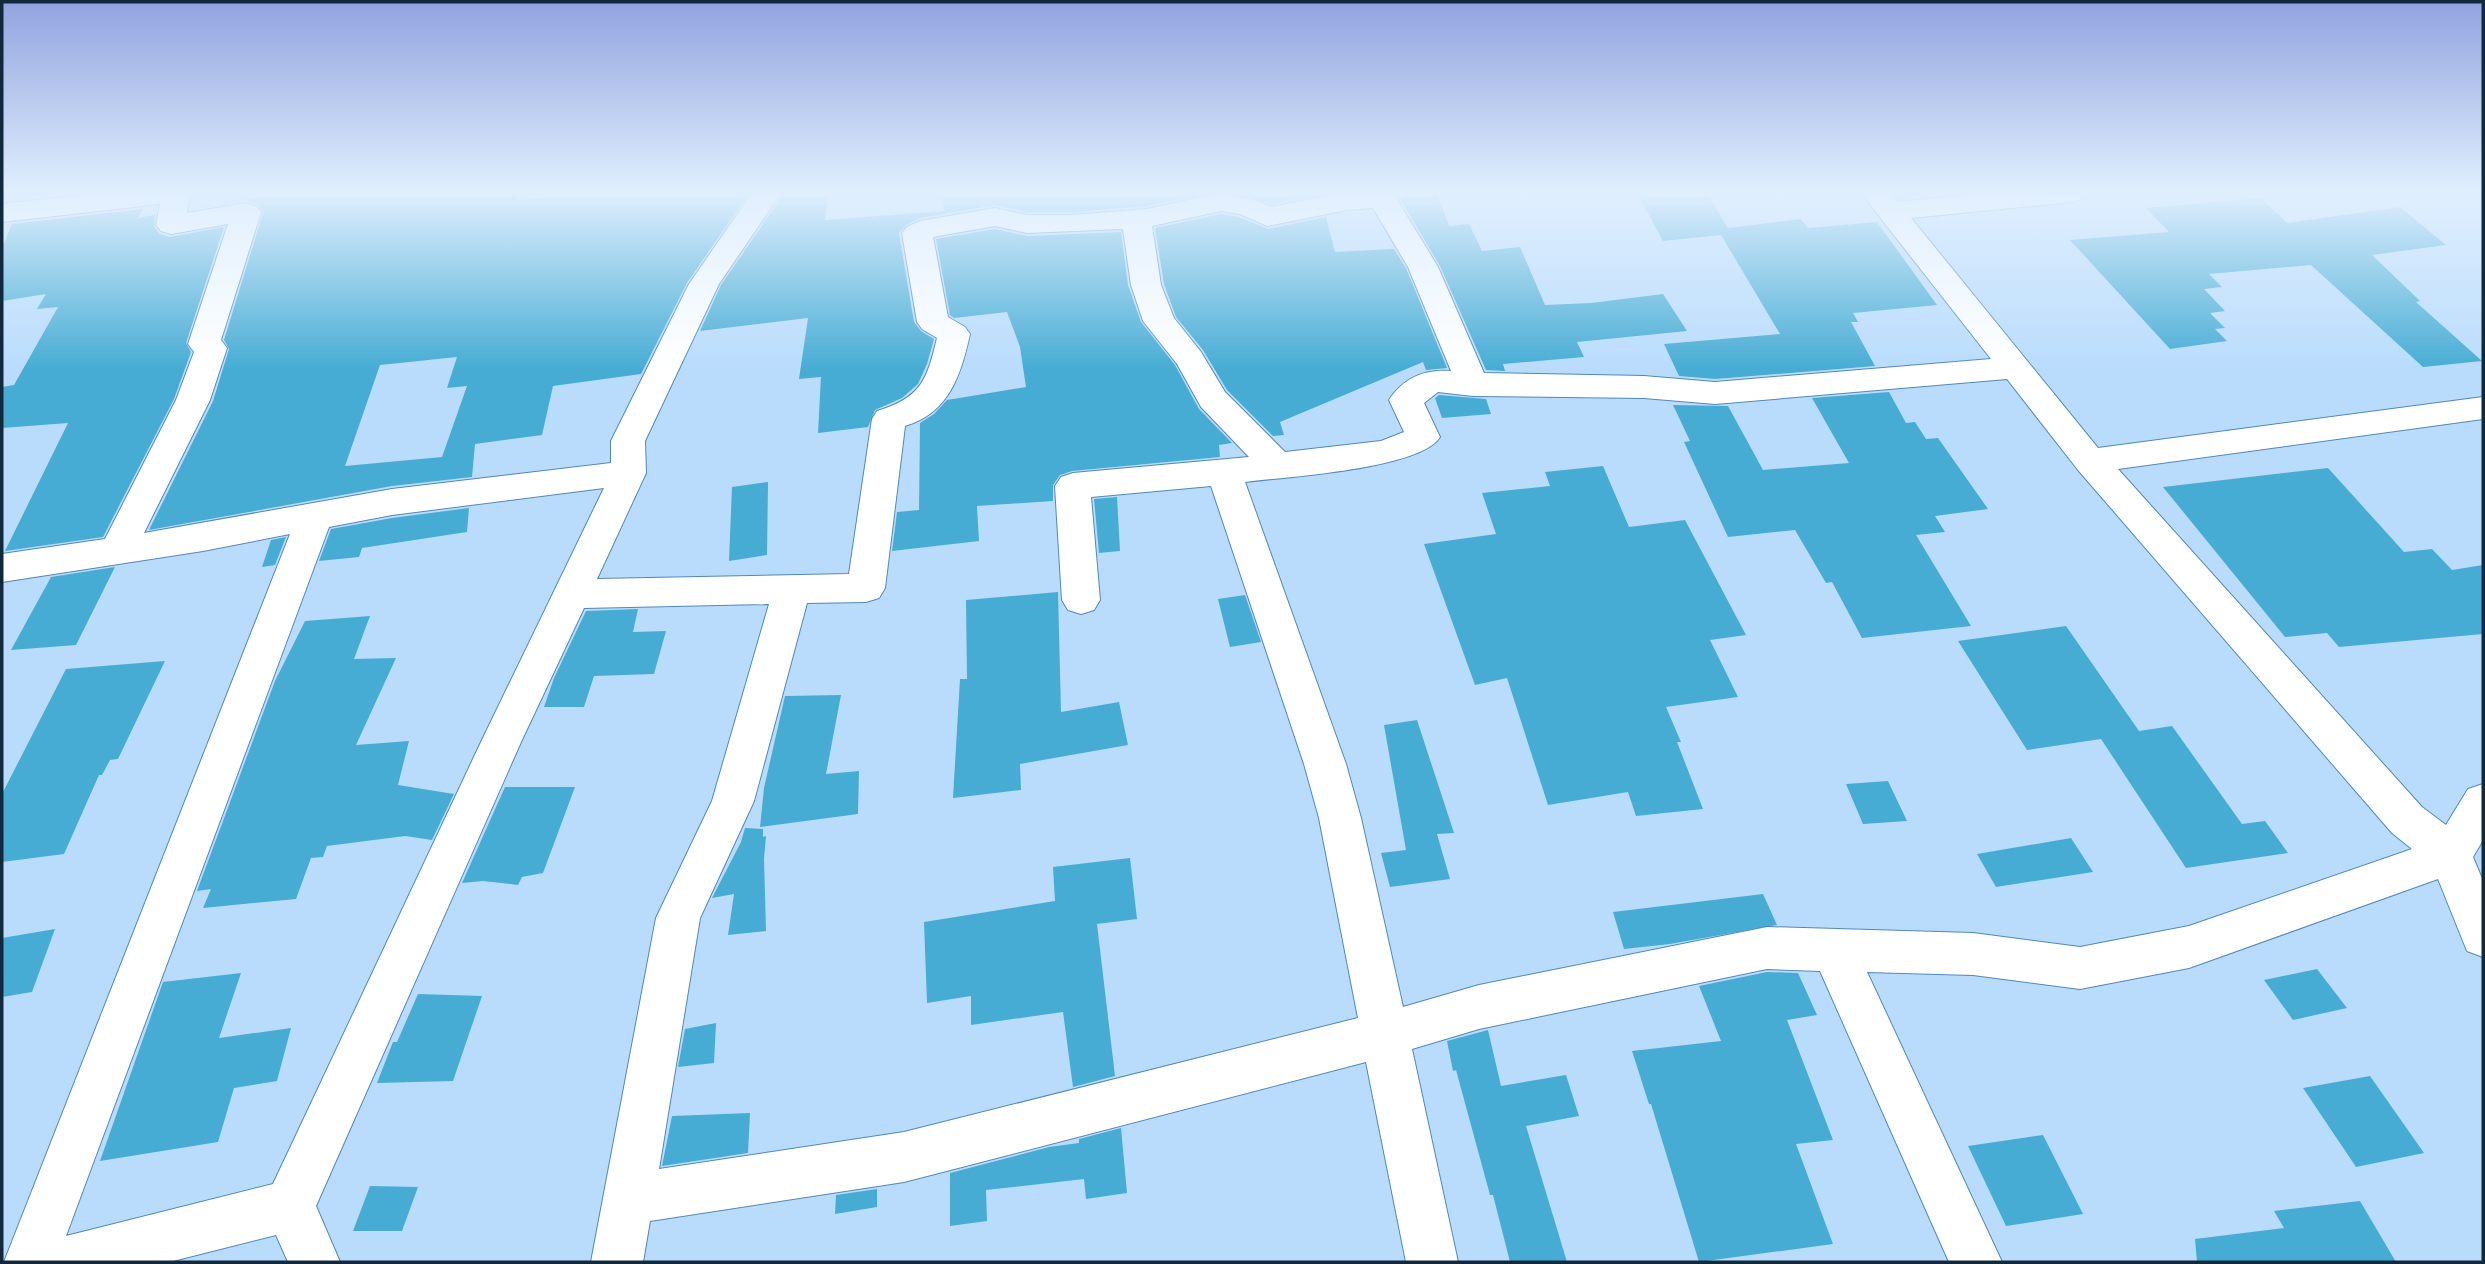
<svg xmlns="http://www.w3.org/2000/svg" width="2485" height="1264" font-family="'Open Sans',sans-serif">
<rect width="100%" height="100%" fill="#b9dcfd"/>
<!-- building -->
<g fill="#46acd4" fill-rule="evenodd">
<path d="M 285,193 L 517,193 L 517,200 L 598,193 L 749,193 L 687,283 L 641,374 L 553,386 L 542,435 L 475,444 L 472,477 L 392,486 L 149,530 L 213,401 L 229,349 L 224,340 L 263,213 L 258,204 L 246,200 L 190,209 ZM 457,357 L 447,388 L 467,386 L 442,457 L 345,466 L 380,365 Z"/>
<polygon points="943,193 1207,193 1147,206 1073,212 1027,212 995,205 920,218 906,225 899,233 914,322 921,331 934,339 927,364 918,384 902,398 875,410 868,427 818,433 821,377 799,379 808,318 700,331 721,285 781,198 828,194 825,220 944,211"/>
<polygon points="1235,193 1320,193 1320,195 1271,204"/>
<polygon points="1637,193 1707,193 1728,228 1801,219 1808,228 1877,222 1937,305 1853,313 1858,322 1851,322 1875,366 1715,379 1679,376 1664,344 1780,334 1721,235 1663,241"/>
<polygon points="1437,194 1449,226 1469,224 1482,251 1520,247 1545,305 1591,303 1663,294 1687,331 1577,342 1584,357 1503,364 1505,371 1486,370 1440,266 1399,197"/>
<polygon points="2261,198 2287,223 2400,207 2446,245 2372,255 2420,301 2416,302 2482,361 2423,367 2311,265 2209,274 2222,287 2204,289 2225,311 2210,313 2225,328 2215,329 2227,341 2170,349 2070,240 2169,232 2146,208"/>
<polygon points="143,209 137,218 155,215 154,227 160,234 170,237 224,227 186,343 191,352 174,399 103,537 5,551 68,423 2,428 2,387 14,385 58,307 37,309 46,294 2,301 2,248 12,224"/>
<polygon points="1221,214 1239,217 1268,229 1326,217 1335,252 1394,249 1406,268 1447,368 1426,370 1423,362 1280,422 1284,435 1273,436 1227,390 1203,350 1176,317 1164,284 1155,228"/>
<polygon points="995,229 1027,236 1121,232 1128,285 1141,322 1175,365 1199,409 1232,443 1219,445 1220,457 1072,471 1060,475 1053,485 1053,501 977,506 979,541 892,551 897,512 919,510 920,423 934,414 947,400 1026,387 1020,347 1007,312 954,318 950,315 936,239"/>
<polygon points="1889,392 1906,423 1915,422 1926,439 1938,438 1988,509 1935,516 1945,532 1916,535 1971,626 1862,638 1832,582 1826,583 1795,530 1728,537 1684,442 1690,441 1673,405 1728,406 1763,470 1849,463 1812,398"/>
<polygon points="1439,395 1486,399 1491,414 1442,418 1435,398"/>
<polygon points="1603,466 1629,527 1685,520 1746,635 1710,640 1738,697 1666,707 1681,742 1677,742 1703,809 1636,816 1628,792 1548,805 1507,678 1475,685 1424,544 1496,534 1482,493 1550,486 1545,472"/>
<polygon points="2328,468 2404,552 2432,549 2452,570 2483,565 2483,634 2339,647 2327,633 2285,637 2163,487"/>
<polygon points="768,482 767,555 729,561 732,487"/>
<polygon points="1117,497 1120,551 1099,553 1094,499"/>
<polygon points="469,508 467,532 362,548 359,557 319,561 331,529 392,518"/>
<polygon points="286,537 275,565 262,567 271,540"/>
<polygon points="115,567 76,645 11,650 51,577"/>
<polygon points="1058,592 1061,712 1119,702 1128,745 1020,764 1021,790 953,798 960,679 967,679 966,600"/>
<polygon points="1245,595 1261,642 1230,647 1218,599"/>
<polygon points="638,609 633,632 666,631 654,674 594,676 584,707 544,707 554,678 586,611"/>
<polygon points="370,616 354,659 396,658 356,745 409,741 398,785 454,794 432,840 405,836 327,846 323,857 311,858 296,899 203,908 211,889 197,891 275,681 305,621"/>
<polygon points="2066,626 2139,731 2172,726 2242,824 2265,821 2288,853 2186,868 2101,739 2027,750 1958,641"/>
<polygon points="165,661 118,759 110,760 102,775 99,775 64,854 2,862 2,794 66,669"/>
<polygon points="841,695 826,774 859,771 858,814 760,827 764,788 785,696"/>
<polygon points="1417,720 1454,833 1437,834 1450,879 1390,887 1381,853 1406,850 1384,725"/>
<polygon points="1888,781 1907,821 1863,824 1846,784"/>
<polygon points="505,787 575,787 543,873 522,877 518,885 483,881 462,883"/>
<polygon points="745,828 763,829 763,837 766,836 764,859 766,931 728,935 734,894 712,898 741,842"/>
<polygon points="2071,838 2093,872 1996,887 1977,854"/>
<polygon points="1130,858 1137,919 1097,924 1115,1076 1073,1087 1063,1012 971,1025 971,996 927,1003 924,922 1055,901 1053,867"/>
<polygon points="1763,894 1777,925 1670,944 1624,949 1613,912"/>
<polygon points="55,929 32,992 2,997 2,938"/>
<polygon points="2317,969 2347,1008 2293,1020 2264,980"/>
<polygon points="1767,972 1798,973 1817,1015 1787,1020 1833,1140 1796,1144 1833,1244 1699,1262 1651,1104 1649,1104 1632,1051 1721,1041 1699,986"/>
<polygon points="241,973 219,1038 291,1028 277,1081 234,1088 218,1142 100,1161 163,982"/>
<polygon points="418,994 482,996 453,1081 377,1083 393,1042 397,1042"/>
<polygon points="716,1023 714,1063 678,1067 685,1029"/>
<polygon points="1488,1030 1501,1086 1566,1075 1579,1116 1526,1126 1567,1262 1510,1262 1493,1195 1490,1195 1456,1070 1453,1071 1447,1041"/>
<polygon points="2370,1076 2424,1153 2356,1167 2303,1088"/>
<polygon points="750,1113 748,1153 662,1166 672,1116"/>
<polygon points="1121,1128 1127,1193 1086,1199 1084,1179 986,1190 987,1221 950,1226 950,1173 1049,1147 1079,1143 1079,1139"/>
<polygon points="2043,1135 2083,1214 2006,1226 1968,1146"/>
<polygon points="370,1186 418,1187 402,1231 353,1231"/>
<polygon points="877,1189 877,1207 835,1214 836,1195"/>
<polygon points="2360,1201 2396,1262 2197,1262 2195,1239 2284,1228 2274,1211"/>
</g>
<g fill="none" stroke-linecap="round" stroke-linejoin="round">
<defs>
<path id="minor" d="M 102,193 L 190,193 L 187,213 L 246,203 L 256,206 L 261,212 L 221,340 L 227,348 L 210,400 L 144,533 L 392,489 L 611,463 L 611,441 L 689,284 L 752,193 L 781,193 L 719,284 L 645,441 L 646,473 L 597,579 L 849,574 L 872,419 L 877,411 C 921,398 927,380 937,338 L 922,329 L 917,322 L 902,233 L 907,227 L 920,221 L 995,208 L 1027,215 L 1073,215 L 1147,209 L 1221,193 L 1258,201 L 1271,207 L 1342,193 L 1393,193 L 1438,267 L 1484,373 L 1644,376 L 1715,382 L 1991,359 L 1861,193 L 1890,193 L 1898,202 L 1984,193 L 2085,193 L 2081,199 L 2071,202 L 1911,218 L 2098,448 L 2483,397 L 2483,419 L 2118,469 L 2422,807 L 2446,825 L 2468,789 L 2483,784 L 2483,840 L 2473,857 L 2483,881 L 2483,957 L 2467,951 L 2438,879 L 2189,968 L 2080,989 L 1973,975 L 1867,972 L 2002,1262 L 1949,1262 L 1820,971 L 1767,969 L 1479,1029 L 1412,1049 L 1458,1262 L 1406,1262 L 1366,1062 L 904,1182 L 650,1221 L 643,1262 L 591,1262 L 656,918 L 712,801 L 769,604 L 584,608 L 521,742 L 316,1206 L 340,1262 L 288,1262 L 276,1235 L 169,1262 L 4,1262 L 290,534 L 203,551 L 2,582 L 2,554 L 105,539 L 176,400 L 194,352 L 188,344 L 228,224 L 171,234 L 161,231 L 156,225 L 160,204 L 2,222 L 2,204 ZM 1373,208 L 1408,267 L 1451,371 C 1425,369 1404,377 1389,400 L 1404,432 L 1381,441 L 1285,452 L 1225,392 L 1201,352 L 1174,318 L 1161,285 L 1152,226 L 1221,211 L 1240,214 L 1267,226 L 1347,210 ZM 995,226 L 1027,233 L 1123,229 L 1131,285 L 1143,321 L 1177,364 L 1201,407 L 1249,457 L 1073,473 L 1061,477 L 1055,486 L 1062,600 L 1068,610 L 1081,614 L 1094,610 L 1100,600 L 1091,497 L 1211,486 L 1304,764 L 1319,818 L 1358,1018 L 904,1132 L 659,1169 L 700,918 L 754,801 L 807,603 L 866,602 L 879,598 L 885,588 L 905,426 C 949,413 961,375 970,334 L 965,327 L 948,317 L 933,237 ZM 2007,379 L 2078,470 L 2392,833 L 2412,849 L 2189,926 L 2080,947 L 1973,933 L 1767,927 L 1479,985 L 1403,1007 L 1361,818 L 1346,764 L 1245,482 C 1284,477 1421,469 1440,437 L 1424,403 L 1438,392 L 1473,396 L 1644,398 L 1715,404 ZM 604,488 L 481,742 L 273,1184 L 66,1236 L 329,527 L 392,515 Z"/>
</defs>
<!-- minor casing -->
<use href="#minor" stroke="#5088bb" stroke-width="2"/>
<!-- minor -->
<use href="#minor" fill="#fff" fill-rule="evenodd"/>
</g>
<!-- sky -->
<linearGradient id="sky" x2="0" y2="1"><stop stop-color="#91a3df"/><stop offset="0.52" stop-color="#e0effe"/><stop offset="1" stop-color="#e0effe" stop-opacity="0"/></linearGradient>
<rect width="2485" height="370" fill="url(#sky)"/>
<!-- border -->
<rect width="2485" height="1264" fill="none" stroke="#11283d" stroke-width="7"/>
</svg>
